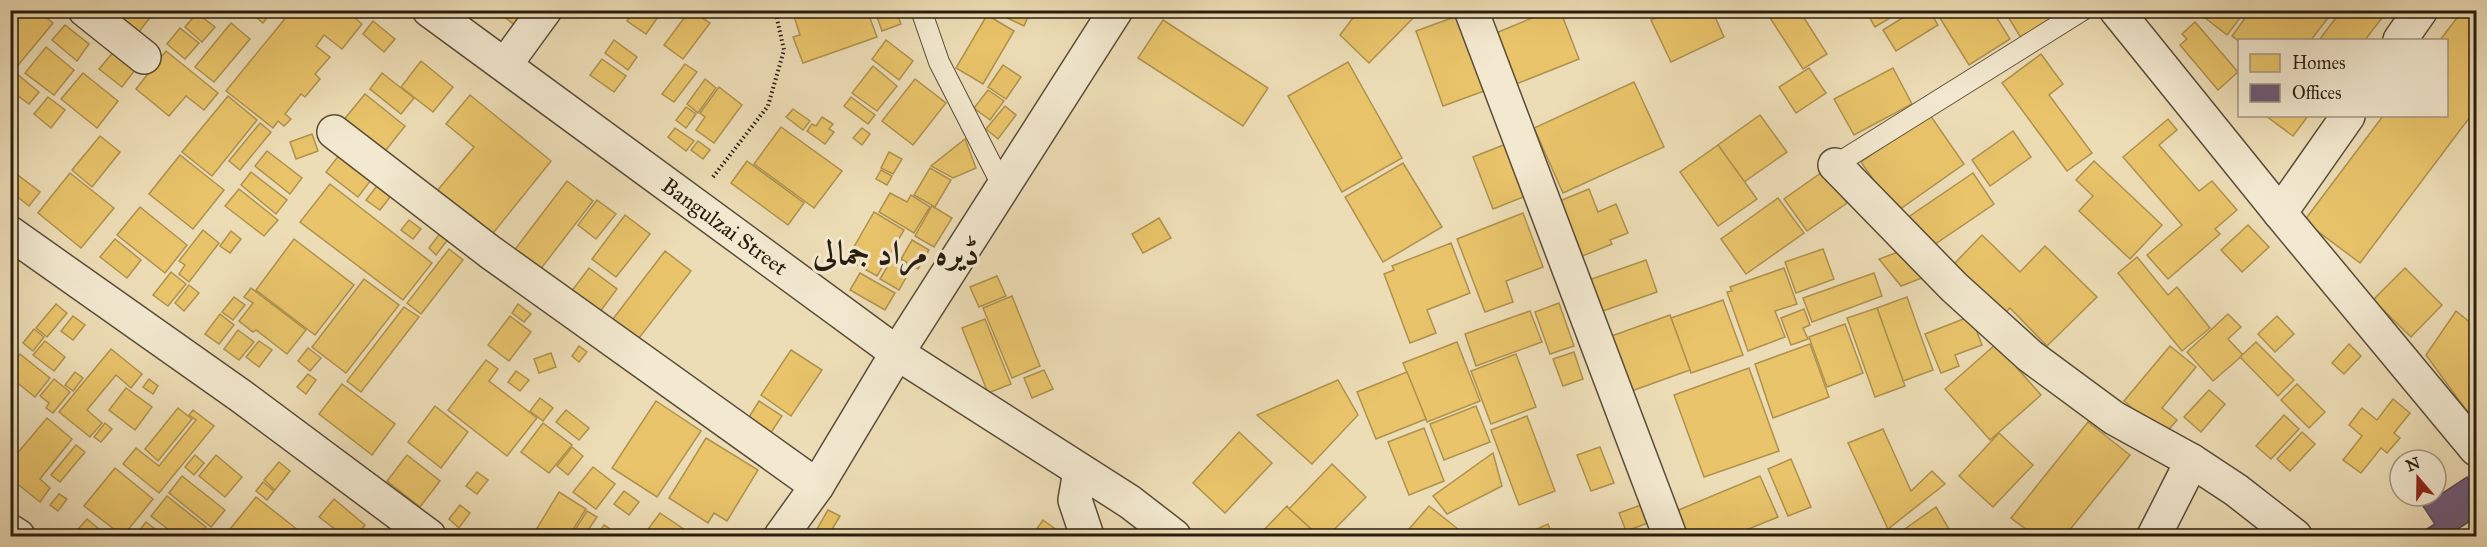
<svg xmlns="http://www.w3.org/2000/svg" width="2487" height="547" font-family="'IM FELL Great Primer',Amiri,serif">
<rect width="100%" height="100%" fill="#edddb6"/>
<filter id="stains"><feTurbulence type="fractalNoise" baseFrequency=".00333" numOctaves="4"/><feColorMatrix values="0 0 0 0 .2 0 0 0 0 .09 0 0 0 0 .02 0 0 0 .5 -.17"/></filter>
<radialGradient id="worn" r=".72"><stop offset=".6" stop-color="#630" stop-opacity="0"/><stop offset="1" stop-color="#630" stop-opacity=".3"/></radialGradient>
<!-- homes -->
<g fill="#e9c46a" stroke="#af924e" stroke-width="1.5">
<polygon points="10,10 37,10 53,23 10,75"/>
<polygon points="119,10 156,10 138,33 115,15"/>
<polygon points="248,10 273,10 263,23"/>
<polygon points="292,10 346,10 362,24 342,49 324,35 316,46 330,57 315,74 320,79 305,97 301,94 285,114 291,119 284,126 278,121 273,128 226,91"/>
<polygon points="495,10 528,10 516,26"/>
<polygon points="635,10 663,10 646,34 627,21"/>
<polygon points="690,10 710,23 683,59 664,45"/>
<polygon points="792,10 867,10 877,37 803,63 793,37 800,35"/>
<polygon points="991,10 1031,10 1024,26"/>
<polygon points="1351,10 1421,10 1369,63 1340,35 1356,14"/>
<polygon points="1551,10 1560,10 1579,59 1516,84 1496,33"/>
<polygon points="1671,10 1712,10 1724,37 1671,62 1651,20"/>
<polygon points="1765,10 1799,10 1827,54 1803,69"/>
<polygon points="1865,10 1899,10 1900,12 1875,27"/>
<polygon points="1915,10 1929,10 1938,25 1896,51 1883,30"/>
<polygon points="1935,10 1992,10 2010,39 1969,65"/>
<polygon points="2004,10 2065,10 2021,38"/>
<polygon points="2195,10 2246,10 2227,35"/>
<polygon points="2251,10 2334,10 2311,40 2240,42 2232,36"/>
<polygon points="2342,10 2388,10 2365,40 2319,40"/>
<polygon points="2463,10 2476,10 2476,109 2360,263 2304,221 2383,116 2446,116 2446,40 2440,40"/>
<polygon points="896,11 901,24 882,31 877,17"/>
<polygon points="197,13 215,27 202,42 185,27"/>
<polygon points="987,15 1014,31 983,84 956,68"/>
<polygon points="1460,15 1487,90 1443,106 1416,31"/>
<polygon points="1163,20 1268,88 1243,126 1138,58"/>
<polygon points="373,21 395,39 384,52 363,34"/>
<polygon points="2195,22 2238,72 2218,90 2180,45 2187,39 2182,34"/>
<polygon points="231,23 250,39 214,82 195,67"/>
<polygon points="65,25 89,44 77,61 52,40"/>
<polygon points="180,28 199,43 185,59 167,44"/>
<polygon points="614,40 637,57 628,70 605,53"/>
<polygon points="886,40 913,61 899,80 872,59"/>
<polygon points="46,47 74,70 54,95 25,73"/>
<polygon points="116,49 138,66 122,87 99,69"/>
<polygon points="166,51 218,93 204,110 186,96 169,116 136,89"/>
<polygon points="2041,54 2063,84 2049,95 2092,153 2067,171 2002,83"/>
<polygon points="602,59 626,76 614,92 590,75"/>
<polygon points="421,61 453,87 433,112 401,87"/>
<polygon points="1348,62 1402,158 1342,192 1288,96"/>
<polygon points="685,64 697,72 674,102 662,94"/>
<polygon points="1003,65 1021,77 1006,99 988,87"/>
<polygon points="873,66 897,86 877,111 852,93"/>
<polygon points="1809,68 1826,93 1796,113 1779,87"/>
<polygon points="1893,68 1912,104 1854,135 1834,99"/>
<polygon points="83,73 118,101 97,128 61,99"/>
<polygon points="382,73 414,98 401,114 370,89"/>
<polygon points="17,74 39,92 29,104 10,90 10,82"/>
<polygon points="705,79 716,88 698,113 687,104"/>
<polygon points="915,79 946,103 913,145 882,121"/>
<polygon points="1634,82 1664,147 1563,193 1534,128"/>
<polygon points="719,87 742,105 714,143 696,130 705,117 700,113"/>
<polygon points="988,90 1004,101 990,120 974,108"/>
<polygon points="365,94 405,126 382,155 342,122"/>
<polygon points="470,95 551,161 486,242 431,198 474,147 446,124"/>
<polygon points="228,96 257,120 212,176 182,152"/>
<polygon points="48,97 65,110 51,128 34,114"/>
<polygon points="851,97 875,115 868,124 844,106"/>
<polygon points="1005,106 1016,115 998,139 986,129"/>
<polygon points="686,107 696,114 686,128 676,120"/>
<polygon points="793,109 810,121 803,130 786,117"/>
<polygon points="1760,115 1787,152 1744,182 1718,145"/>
<polygon points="1930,115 1964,164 1896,212 1861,162"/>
<polygon points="2266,116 2308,116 2293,136"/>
<polygon points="822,117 833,124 829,129 834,132 825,144 807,131 812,124 816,126"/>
<polygon points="2168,119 2177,130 2159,145 2199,191 2212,181 2237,210 2215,229 2220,234 2168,279 2147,255 2182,225 2123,157"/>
<polygon points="260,123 271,132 240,170 229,161"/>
<polygon points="781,127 842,171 814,208 754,164"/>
<polygon points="675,128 694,141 686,151 668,137"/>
<polygon points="862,128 870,134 862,145 853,138"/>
<polygon points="2013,131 2031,157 1990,186 1972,160"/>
<polygon points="312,134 318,151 296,159 290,142"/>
<polygon points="100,136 120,152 92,187 72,170"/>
<polygon points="965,139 976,168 953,178 931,166"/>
<polygon points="698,141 710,150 703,159 691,150"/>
<polygon points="1506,144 1526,196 1493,209 1473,157"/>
<polygon points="1718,145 1757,199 1718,226 1680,172"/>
<polygon points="343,150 375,175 358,197 326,172"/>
<polygon points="267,151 302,178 290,194 255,166"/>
<polygon points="889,152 902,159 893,174 881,168"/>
<polygon points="180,155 224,190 193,229 149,194"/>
<polygon points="747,161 804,203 788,225 731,183"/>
<polygon points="2094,161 2162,225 2130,259 2079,211 2093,196 2076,180"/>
<polygon points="1403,163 1442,227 1383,262 1345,197"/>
<polygon points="930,168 951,180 935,207 914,195"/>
<polygon points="10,169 40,192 29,206 10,191"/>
<polygon points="881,170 892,176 887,185 876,179"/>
<polygon points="1825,170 1847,203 1807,231 1784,199"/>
<polygon points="251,172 287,200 276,214 241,185"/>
<polygon points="70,173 114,208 81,248 38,213"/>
<polygon points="1973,173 1994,204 1928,249 1907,218"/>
<polygon points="567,181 593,201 536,275 510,256"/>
<polygon points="380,182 394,192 380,210 366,200"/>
<polygon points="330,184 432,263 403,300 300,222"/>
<polygon points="239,189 278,220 264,236 225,206"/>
<polygon points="1589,189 1598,212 1616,204 1628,233 1610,240 1612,244 1580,257 1557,202"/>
<polygon points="890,193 907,202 911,195 930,207 914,233 879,212"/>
<polygon points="1778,198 1804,233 1746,274 1721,239"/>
<polygon points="597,200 616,214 596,239 578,225"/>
<polygon points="932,206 952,218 934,247 915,236"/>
<polygon points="140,207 187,245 165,273 117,235"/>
<polygon points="874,212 904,230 877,276 850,261 854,254 851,252"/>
<polygon points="1523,213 1543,267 1506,281 1513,302 1485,312 1457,239"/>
<polygon points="625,215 650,234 616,277 592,259"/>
<polygon points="1159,218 1171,238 1143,253 1132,234"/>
<polygon points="409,220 421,229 413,239 401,230"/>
<polygon points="2248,225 2269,247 2242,272 2221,250"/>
<polygon points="203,230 219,243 189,282 179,274 185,265 179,261"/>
<polygon points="231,231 241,239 230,253 220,246"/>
<polygon points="441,232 449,238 436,255 429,248"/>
<polygon points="1982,235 2020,272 2045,246 2097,297 2047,346 2010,308 2001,317 1951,267"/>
<polygon points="115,239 141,260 127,278 100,257"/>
<polygon points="294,239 354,285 315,335 256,290"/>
<polygon points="912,240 929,250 918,269 901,259"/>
<polygon points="1451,243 1470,293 1427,310 1436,333 1410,343 1384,274 1394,270 1392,266"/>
<polygon points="449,249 463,260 421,314 407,303"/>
<polygon points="1823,249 1834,279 1796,293 1785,262"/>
<polygon points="1904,250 1922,278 1901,286 1879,259"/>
<polygon points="665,251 691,271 632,347 606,328"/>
<polygon points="893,257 912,267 899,290 880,279"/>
<polygon points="2137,257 2168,295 2177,287 2210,328 2182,351 2118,273"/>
<polygon points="1646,260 1657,292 1597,313 1586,281"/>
<polygon points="589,268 617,289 596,317 568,296"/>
<polygon points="1784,268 1797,304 1775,311 1785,337 1748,351 1727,292 1732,291 1730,287"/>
<polygon points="2405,268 2442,305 2411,337 2373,300"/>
<polygon points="171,272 186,284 168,306 153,295"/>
<polygon points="860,273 895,293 885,310 850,290"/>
<polygon points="1874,273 1882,296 1812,322 1803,298"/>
<polygon points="997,276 1006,296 979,307 970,287"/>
<polygon points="364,279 399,305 346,373 312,347"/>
<polygon points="189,285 199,293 184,311 175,303"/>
<polygon points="251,288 306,330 287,354 256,330 253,332 239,321 253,303 244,297"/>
<polygon points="1012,296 1040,366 1012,378 983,308"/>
<polygon points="234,297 245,305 233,320 222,312"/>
<polygon points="1907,297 1933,370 1903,381 1877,308"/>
<polygon points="1723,300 1743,355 1691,373 1671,318"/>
<polygon points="1559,303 1574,346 1550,354 1535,312"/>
<polygon points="56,304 67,313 47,337 36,328"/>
<polygon points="518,304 531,314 524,322 512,313"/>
<polygon points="404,307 419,317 361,392 347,381"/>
<polygon points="1877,308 1905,386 1875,397 1847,318"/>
<polygon points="1804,309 1810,325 1803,328 1808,339 1791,345 1781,318"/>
<polygon points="1530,311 1542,342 1476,366 1465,334"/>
<polygon points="2456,311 2476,327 2476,404 2469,414 2426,355"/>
<polygon points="220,314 234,325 219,344 205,334"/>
<polygon points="2228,314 2241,327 2228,339 2243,355 2213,381 2187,352"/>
<polygon points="1670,315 1690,370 1626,393 1606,338"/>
<polygon points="73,316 85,325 73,340 61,331"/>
<polygon points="510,316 531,332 509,361 488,345"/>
<polygon points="1971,316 1982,345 1955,355 1959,366 1941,373 1925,334"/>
<polygon points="2277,316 2294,334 2275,352 2258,334"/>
<polygon points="985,319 1011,384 988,393 962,328"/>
<polygon points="1845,324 1863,373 1827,387 1809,337"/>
<polygon points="34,329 44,337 33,351 23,343"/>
<polygon points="238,330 254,342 239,360 224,349"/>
<polygon points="45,341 65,357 54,371 33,355"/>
<polygon points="259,341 272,350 259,367 246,357"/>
<polygon points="1457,342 1480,401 1427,422 1403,363"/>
<polygon points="2256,342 2294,380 2278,396 2240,357"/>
<polygon points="1810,344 1829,397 1773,418 1755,364"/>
<polygon points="1996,344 2041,395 1990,440 1945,389"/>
<polygon points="2349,344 2361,356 2344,374 2332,363"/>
<polygon points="579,346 587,352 579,362 572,356"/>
<polygon points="2170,346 2196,367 2162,408 2177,420 2164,435 2124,401"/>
<polygon points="308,348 321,358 310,371 298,361"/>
<polygon points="111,349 142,374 131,388 116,375 87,410 102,423 90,437 59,412"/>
<polygon points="791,350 822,370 791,416 761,395"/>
<polygon points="1574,352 1583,379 1563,386 1553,359"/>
<polygon points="551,353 556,367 539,373 534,359"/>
<polygon points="20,354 50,378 35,397 10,377 10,366"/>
<polygon points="1516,354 1536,407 1491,424 1471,371"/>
<polygon points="486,360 498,369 489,381 537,418 507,456 448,410"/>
<polygon points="1749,368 1779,451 1704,477 1674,395"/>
<polygon points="1044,370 1053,389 1032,398 1024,378"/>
<polygon points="516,371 529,380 520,391 508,382"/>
<polygon points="75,372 83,378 73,391 65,385"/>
<polygon points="1407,372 1426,419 1376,439 1357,392"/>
<polygon points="308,374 316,380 306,394 297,387"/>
<polygon points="54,379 70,392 53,413 46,408 49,403 40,396"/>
<polygon points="149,379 158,386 153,394 143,387"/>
<polygon points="1338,380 1358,415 1312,464 1257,415"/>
<polygon points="342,384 395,424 372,455 319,414"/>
<polygon points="2297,384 2325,412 2309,428 2281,400"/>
<polygon points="126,388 152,407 135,430 109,410"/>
<polygon points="2209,390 2225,404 2201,432 2184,417"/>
<polygon points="540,398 553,408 543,421 530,411"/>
<polygon points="2393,399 2410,413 2394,433 2400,438 2387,453 2381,448 2361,473 2343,460 2362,436 2349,425 2362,408 2377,420"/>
<polygon points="656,401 701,431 657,497 612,468"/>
<polygon points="759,401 782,416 766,440 744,425"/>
<polygon points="435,406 468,432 441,468 408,442"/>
<polygon points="1476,406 1490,442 1444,460 1430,424"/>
<polygon points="178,408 192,419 158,461 145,449"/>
<polygon points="193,410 214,426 159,493 123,464 136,448 159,466 196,420 189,415"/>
<polygon points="566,410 589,428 579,440 556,422"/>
<polygon points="2284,415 2299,429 2271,459 2256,446"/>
<polygon points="1527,416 1555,491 1519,505 1491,430"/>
<polygon points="47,418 72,439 40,479 50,488 40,502 10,478 10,462"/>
<polygon points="2088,422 2130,455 2068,532 2074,536 2035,536 2011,518"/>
<polygon points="105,423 112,429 101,442 94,437"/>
<polygon points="543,423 572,445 549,473 521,452"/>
<polygon points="1424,428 1444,481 1409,495 1388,442"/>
<polygon points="1883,429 1911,491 1932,471 1945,484 1888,529 1848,443"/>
<polygon points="1239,432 1272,463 1225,513 1193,483"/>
<polygon points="2302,432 2315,444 2290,471 2277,459"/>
<polygon points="1999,433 2033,465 1993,507 1959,476"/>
<polygon points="706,438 758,470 727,521 714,513 708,523 669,498"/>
<polygon points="76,445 85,452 60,482 51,475"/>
<polygon points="572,447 583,456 568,475 557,466"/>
<polygon points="1600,447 1614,483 1591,491 1577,455"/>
<polygon points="1493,453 1502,486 1447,514 1433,496"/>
<polygon points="195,455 204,463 194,475 185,467"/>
<polygon points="216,455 242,477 225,497 199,476"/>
<polygon points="407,455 440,481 420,507 387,481"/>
<polygon points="1791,459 1811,507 1788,516 1768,469"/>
<polygon points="279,462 290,471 275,490 264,480"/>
<polygon points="1332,464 1366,497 1328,536 1319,536 1289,509"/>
<polygon points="593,467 615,484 596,509 573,492"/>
<polygon points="115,468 153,499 123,536 84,506"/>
<polygon points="477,472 488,480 477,494 466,486"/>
<polygon points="182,476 225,510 211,527 169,493"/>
<polygon points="1760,476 1778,517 1731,536 1679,536 1669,514"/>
<polygon points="263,482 274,491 267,500 256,491"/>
<polygon points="624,491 639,502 629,515 614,504"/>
<polygon points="559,492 586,509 569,536 545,536 536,530"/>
<polygon points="59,494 67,499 58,511 50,505"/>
<polygon points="167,496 206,527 198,536 177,536 151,516"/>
<polygon points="256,497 298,530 293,536 260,536 254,532 250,536 239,536 230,529"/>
<polygon points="334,499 365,525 356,536 344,536 319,517"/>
<polygon points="460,505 470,513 459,528 449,519"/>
<polygon points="1641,505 1648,523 1626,531 1619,513"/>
<polygon points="1287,506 1289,509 1319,536 1258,536"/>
<polygon points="1429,506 1458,529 1452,536 1403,536"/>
<polygon points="1936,507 1953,536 1895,536"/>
<polygon points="828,510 840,516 828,536 813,536"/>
<polygon points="587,511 597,517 584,536 571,536"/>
<polygon points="660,513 694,536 643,536"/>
<polygon points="87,519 99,529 92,536 72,536"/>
<polygon points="1043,520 1065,536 1032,536"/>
<polygon points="146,522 164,536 135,536"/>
<polygon points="1548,524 1553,536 1530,536 1528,533"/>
<polygon points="604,525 621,536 596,536"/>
</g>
<!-- offices -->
<polygon fill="#6d597a" stroke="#58475a" stroke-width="1.5" points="2467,477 2476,492 2476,517 2458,529 2464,536 2425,536 2422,532 2435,524 2423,506"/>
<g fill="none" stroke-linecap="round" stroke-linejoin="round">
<defs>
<g id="service">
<polyline points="921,10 939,62 1003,187"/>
<polyline points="1835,165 2083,10"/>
</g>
<g id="minor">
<polyline points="85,10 144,57"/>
<polyline points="429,10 897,353 1130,502 1174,536"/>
<polyline points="1471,10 1670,536"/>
<polyline points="2116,10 2280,213 2476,449"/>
<polyline points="2400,40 2421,10"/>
<polyline points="505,65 545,10"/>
<polyline points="334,132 490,252 817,486"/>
<polyline points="1835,165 1954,287 2030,356 2114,418 2192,461 2236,490 2295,536"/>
<polyline points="2280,213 2348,116"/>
<polyline points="10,233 241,396 429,536"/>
<polyline points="1080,471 1075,500 1087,536"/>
<polyline points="10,531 18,536"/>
<polyline points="781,536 817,486 897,353 1116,10"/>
<polyline points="2154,536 2192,461"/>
</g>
</defs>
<!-- service casing -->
<use href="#service" stroke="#594d38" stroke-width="22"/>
<!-- minor casing -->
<use href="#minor" stroke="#594d38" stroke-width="36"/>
<!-- path -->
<polyline stroke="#281d0e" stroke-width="4" stroke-dasharray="1.5 3" stroke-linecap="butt" points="713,177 768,106 784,50 775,10"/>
<!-- service -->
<use href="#service" stroke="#f3e9d0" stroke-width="20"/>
<!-- minor -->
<use href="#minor" stroke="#f3e9d0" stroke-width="33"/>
</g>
<g text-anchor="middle" stroke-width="6" stroke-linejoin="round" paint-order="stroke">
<!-- street labels -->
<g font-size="22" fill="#281d0e" stroke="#f3e9d0">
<text transform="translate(725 226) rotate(36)" y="8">Bangulzai Street</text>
</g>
<!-- town labels -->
<g font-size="34" font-weight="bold" fill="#281d0e" stroke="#f3e9d0">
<text x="896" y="264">ڈیرہ مراد جمالی</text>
</g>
</g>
<!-- margin -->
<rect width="2487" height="547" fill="none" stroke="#edddb6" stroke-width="36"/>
<rect x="12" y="12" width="2463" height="523" fill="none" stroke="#281d0e" stroke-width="3"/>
<rect x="18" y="18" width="2451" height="511" fill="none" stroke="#281d0e" stroke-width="1.5"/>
<!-- legend -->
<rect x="2238" y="39" width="210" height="78" fill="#f3e9d0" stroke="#a29782" stroke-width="1.5"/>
<rect x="2250" y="54" width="30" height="18" fill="#e9c46a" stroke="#a29782" stroke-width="1.5"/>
<text x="2292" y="69" font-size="18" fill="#281d0e">Homes</text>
<rect x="2250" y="84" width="30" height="18" fill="#6d597a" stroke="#a29782" stroke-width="1.5"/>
<text x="2292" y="99" font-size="18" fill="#281d0e">Offices</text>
<!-- north arrow -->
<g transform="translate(2418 478) rotate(340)"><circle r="28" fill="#f3e9d0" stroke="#a29782" stroke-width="1.5"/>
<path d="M0-4.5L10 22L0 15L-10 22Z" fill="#8f2418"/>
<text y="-9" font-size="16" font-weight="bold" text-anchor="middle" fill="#281d0e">N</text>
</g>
<rect width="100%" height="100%" filter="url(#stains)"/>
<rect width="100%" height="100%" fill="url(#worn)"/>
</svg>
